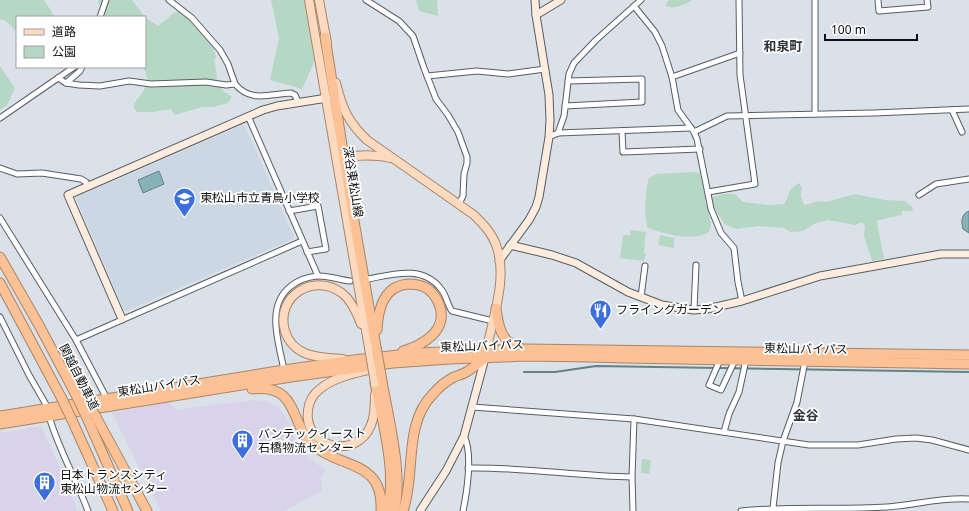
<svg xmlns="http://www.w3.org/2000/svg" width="969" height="511" font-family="'Noto Sans','Noto Sans JP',sans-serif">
<rect width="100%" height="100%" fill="#dbe1e8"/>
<!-- industrial -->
<g fill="#d9d3e9">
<polygon points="255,400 265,401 275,405 283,412 289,422 294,437 300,449 311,460 326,470 321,476 322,491 284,511 161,511 112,413 168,402 178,410 196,407"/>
<polygon points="41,426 65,478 77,511 0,511 0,433"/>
</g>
<!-- built -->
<polygon fill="#ccd7e4" points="243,125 245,126 294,237 293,239 126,311 124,310 76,199 77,197"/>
<!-- green -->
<g fill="#b7d7c5">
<polygon points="0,0 44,0 55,17 17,17 17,32 6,21 0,19"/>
<path d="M 98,0 L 132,0 L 146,18 L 158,26 C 165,21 170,15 177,11 L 181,12 L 213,46 L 216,57 L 214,61 L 216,68 L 217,80 L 222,90 L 232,97 L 228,103 L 213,107 L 202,107 L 175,115 L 171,109 L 153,112 L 137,112 L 134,108 L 134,104 C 144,90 152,84 143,67 L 145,67 L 145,17 L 102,17 Z"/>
<polygon points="271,0 304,0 315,60 302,89 270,80 279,38"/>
<polygon points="416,0 437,0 438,16 419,11"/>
<path d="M 669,0 L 692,0 C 686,4 674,10 666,6 L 666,4 Z"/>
<polygon points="0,66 15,88 7,105 0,110"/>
<path d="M 693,172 L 700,173 L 705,196 L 705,202 L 708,209 L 711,226 L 709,232 C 693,242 665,234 648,228 C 644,217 645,189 649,178 L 657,174 Z"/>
<path d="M 799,183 L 802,187 L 801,196 L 804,205 L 818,201 L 826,202 L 855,194 L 885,200 L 905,201 L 912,207 L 913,211 L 902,211 L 902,215 L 879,220 L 877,222 L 884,259 L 872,261 L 864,236 L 865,226 L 862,222 L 855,225 L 828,220 L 814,224 L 803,231 L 790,232 L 784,228 L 759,226 L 736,229 L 724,224 C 723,220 722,219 719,216 C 715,210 713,204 712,197 L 723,194 L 735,194 L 743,202 L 769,205 L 784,204 C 791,195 785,191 799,183 Z"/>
<polygon points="631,230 646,232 644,244 645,244 644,253 646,254 644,261 620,258 623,235 630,235"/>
<polygon points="660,235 674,238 674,248 658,245"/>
<polygon points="642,459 651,460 649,474 641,473"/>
</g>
<!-- water -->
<g fill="#87b2b7" stroke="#638186">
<polygon points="159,171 164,184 143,193 138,180"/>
<path d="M 969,211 L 969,233 L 963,229 C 961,222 961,214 969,211 Z"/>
</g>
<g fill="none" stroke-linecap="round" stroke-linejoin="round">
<!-- stream -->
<polyline stroke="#638186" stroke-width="2" points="524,372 555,372 596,366 969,372"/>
<defs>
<g id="street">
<polyline points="169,0 192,18 220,50 228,64 235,84"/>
<polyline points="366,0 399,21 413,36 424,68 436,99 448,115 458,132 467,157 467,163 464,174 463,196 459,204"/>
<polyline points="878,0 879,11 928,7 927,0"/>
<polyline points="634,6 655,32 662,46 672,77 678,110 694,132 697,139 711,209 721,233 734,248 738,282 742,301"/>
<polyline points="100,17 106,0"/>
<polyline points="427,76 477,71 508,74 545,69"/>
<polyline points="672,77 740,53"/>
<path d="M 58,78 L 66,83 L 79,85 L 100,86 L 129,81 L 151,84 L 206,82 L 226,85 L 235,84 C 251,103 269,94 291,93 L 295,95 L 298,102"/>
<polyline points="66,83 80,71 82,67"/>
<polyline points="565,106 642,102 642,79 568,81"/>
<polyline points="952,110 962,132"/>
<polyline points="815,114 815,0"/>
<polyline points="248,116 318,276"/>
<polyline points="0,118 74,67"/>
<polyline points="622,131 623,152 700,149"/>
<polyline points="694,132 727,116 874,113 969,109"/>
<polyline points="558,133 691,128"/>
<polyline points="549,137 558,133 564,116 569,74 574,63 596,40 641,0"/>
<polyline points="0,168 17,174 42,173 81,179 86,182 88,186"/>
<polyline points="708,192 755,184 740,75 739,0"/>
<polyline points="919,195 936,184 969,179"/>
<polyline points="289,211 318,206 326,249 307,252"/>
<polyline points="0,218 76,340 107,399"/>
<path d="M 368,279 C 394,274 423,265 441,289 C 447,296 447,305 452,311 L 493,321"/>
<polyline points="641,297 645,266"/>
<polyline points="694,310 696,265"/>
<polyline points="0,317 29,375 48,408"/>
<polyline points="76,340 302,241"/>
<polyline points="720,360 709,385 721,390 735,360"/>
<path d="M 284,370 C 279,343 265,306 291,286 C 298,280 308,277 317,276 C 328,275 339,280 350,281"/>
<polyline points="472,407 634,419 809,445 858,445 896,439 916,438 932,440 969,450"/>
<path d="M 49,416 C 58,448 76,479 88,511"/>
<polyline points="724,432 729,414 739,392 746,360"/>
<path d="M 468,468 C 523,467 577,476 632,477"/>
<polyline points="773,508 778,463 783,441 797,402 805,361"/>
<path d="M 463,511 C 467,492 473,453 464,436"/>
<polyline points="633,511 632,477 634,419"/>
<path d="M 741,511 C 790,506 839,510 887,507 C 915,505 942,497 969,499"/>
</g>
<g id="secondary">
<polyline points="536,15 561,0"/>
<polyline points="510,245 552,255 576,263 628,292 662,305 694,310 707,309 742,301 820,276 941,254 969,254"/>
<polyline points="499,261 529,220 536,207 539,197 549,137 550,120 549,95 536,15 535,0"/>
<polyline points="122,319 68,195 263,110 277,106 327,98"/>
<polyline points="420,511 446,471 464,436 485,358"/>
</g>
<g id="primary">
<polyline points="309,0 369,348"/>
<polyline points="319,0 327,43"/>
<path d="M 336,83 C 342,108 348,122 367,140 L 474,215 C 483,224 492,233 496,245 C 509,278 491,323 485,357"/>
<path d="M 344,157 C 360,155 374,154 390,158"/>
<path d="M 343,359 C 332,358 318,358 307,354 C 296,350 288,341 285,331 C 275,296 314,272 342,293 C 352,301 357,313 361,324"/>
<path d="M 368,370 C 351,374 333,378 320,389 C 313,394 309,402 308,410 C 303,448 357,461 371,425 C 375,416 375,405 375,395"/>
</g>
<g id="highway">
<polyline points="325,37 354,221 376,347"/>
<polyline points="0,257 40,327 76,395"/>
<polyline points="0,283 61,397"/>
<path d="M 496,308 C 498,325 501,343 520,348"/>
<path d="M 377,330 C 378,310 383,286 408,284 C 415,284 422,285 428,289 C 434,294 438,300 440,307 C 447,331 423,345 403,351"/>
<polyline points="69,371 84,395"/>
<path d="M 382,381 C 388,417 404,477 394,511"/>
<path d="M 375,383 C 381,417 399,478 386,511"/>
<path d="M 252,389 C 300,383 289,425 314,446 C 342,469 384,460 381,511"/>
<polyline points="0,416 284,370 354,360 416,353 525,349 969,355"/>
<polyline points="96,417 147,511"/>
<polyline points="87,418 128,511"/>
<polyline points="72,420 113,511"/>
<polyline points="0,424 291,377 393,363 450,359 526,356 592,357 625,358 969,364"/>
<path d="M 403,511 C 416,474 403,424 433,394 C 439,387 446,381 454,377 C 459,375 464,374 468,371 C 474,367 480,362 485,358"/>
</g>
</defs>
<!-- street casing -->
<use href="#street" stroke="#585d63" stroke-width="7"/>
<!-- secondary casing -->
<use href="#secondary" stroke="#585d63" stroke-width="9"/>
<!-- primary casing -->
<use href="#primary" stroke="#a98467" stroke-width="10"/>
<!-- highway casing -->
<use href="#highway" stroke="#a98467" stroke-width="11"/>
<!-- street -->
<use href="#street" stroke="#fff" stroke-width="5"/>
<!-- secondary -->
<use href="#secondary" stroke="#feeddf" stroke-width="7"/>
<!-- primary -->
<use href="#primary" stroke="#fddabf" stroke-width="8"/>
<!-- highway -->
<use href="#highway" stroke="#fcc295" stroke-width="9"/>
<defs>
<polyline id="primary-bridge" points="369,348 375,383"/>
<g id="highway-bridge">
<polyline points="376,347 382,381"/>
<polyline points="76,395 87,418"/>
<polyline points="84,395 96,417"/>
<polyline points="61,397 72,420"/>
</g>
</defs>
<!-- primary-bridge casing -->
<use href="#primary-bridge" stroke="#a98467" stroke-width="10" stroke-linecap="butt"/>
<!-- highway-bridge casing -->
<use href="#highway-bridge" stroke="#a98467" stroke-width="11" stroke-linecap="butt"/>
<!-- primary-bridge -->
<use href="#primary-bridge" stroke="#fddabf" stroke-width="8"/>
<!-- highway-bridge -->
<use href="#highway-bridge" stroke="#fcc295" stroke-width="9"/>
</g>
<!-- icons -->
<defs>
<symbol id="school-pin" viewBox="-11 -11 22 30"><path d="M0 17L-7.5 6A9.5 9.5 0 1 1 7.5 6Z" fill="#3b6fdf" stroke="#fff"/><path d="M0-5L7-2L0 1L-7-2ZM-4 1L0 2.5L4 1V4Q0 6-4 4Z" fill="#fff"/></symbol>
<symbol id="restaurant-pin" viewBox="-11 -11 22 30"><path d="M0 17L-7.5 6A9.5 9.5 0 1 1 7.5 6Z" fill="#3b6fdf" stroke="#fff"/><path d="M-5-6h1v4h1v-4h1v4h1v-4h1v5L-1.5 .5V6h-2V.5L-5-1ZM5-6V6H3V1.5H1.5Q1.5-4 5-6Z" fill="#fff"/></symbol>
<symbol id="building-pin" viewBox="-11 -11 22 30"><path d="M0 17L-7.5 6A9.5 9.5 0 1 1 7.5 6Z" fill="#3b6fdf" stroke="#fff"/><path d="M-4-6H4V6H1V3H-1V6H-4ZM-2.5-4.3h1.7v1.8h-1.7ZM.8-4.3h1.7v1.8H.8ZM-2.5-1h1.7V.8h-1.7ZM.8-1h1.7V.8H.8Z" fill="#fff"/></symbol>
</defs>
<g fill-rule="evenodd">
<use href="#school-pin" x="172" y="186" width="25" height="34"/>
<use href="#restaurant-pin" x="588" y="298" width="25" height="34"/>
<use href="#building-pin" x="230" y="428" width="25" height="34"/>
<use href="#building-pin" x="32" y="470" width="25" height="34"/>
</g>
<g text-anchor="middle" stroke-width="3.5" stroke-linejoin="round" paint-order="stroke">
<!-- street labels -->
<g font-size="12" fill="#0e1012" stroke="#fff">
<text transform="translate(353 182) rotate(81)" y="4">深谷東松山線</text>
<text transform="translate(482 346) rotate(-2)" y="4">東松山バイパス</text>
<text transform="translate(806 349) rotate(1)" y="4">東松山バイパス</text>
<text transform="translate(79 377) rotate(63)" y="4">関越自動車道</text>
<text transform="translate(159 386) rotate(-9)" y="4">東松山バイパス</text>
</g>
<!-- poi labels -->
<g font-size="12" fill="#0e1012" stroke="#fff" text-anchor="start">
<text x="200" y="202">東松山市立青鳥小学校</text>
<text x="616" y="314">フライングガーデン</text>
<text x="258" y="438">バンテックイースト<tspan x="258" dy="14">石橋物流センター</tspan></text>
<text x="60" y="479">日本トランスシティ<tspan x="60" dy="14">東松山物流センター</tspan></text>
</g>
<!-- neighbourhood labels -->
<g font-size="13" font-weight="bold" fill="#30343a" stroke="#fff">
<text x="783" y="51">和泉町</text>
<text x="806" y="420">金谷</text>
</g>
</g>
<!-- legend -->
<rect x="16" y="16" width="130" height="52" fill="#ffffff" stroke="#9f9fa0"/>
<rect x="24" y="29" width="20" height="6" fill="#fddabf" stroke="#9f9fa0"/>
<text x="52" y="36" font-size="12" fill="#0e1012">道路</text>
<rect x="24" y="46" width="20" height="12" fill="#b7d7c5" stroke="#9f9fa0"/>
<text x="52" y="56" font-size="12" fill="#0e1012">公園</text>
<!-- scale -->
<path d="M825 34v6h92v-6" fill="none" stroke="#0e1012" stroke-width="2"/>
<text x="831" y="34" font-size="12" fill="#0e1012" stroke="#ffffff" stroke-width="3" paint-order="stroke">100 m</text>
</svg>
